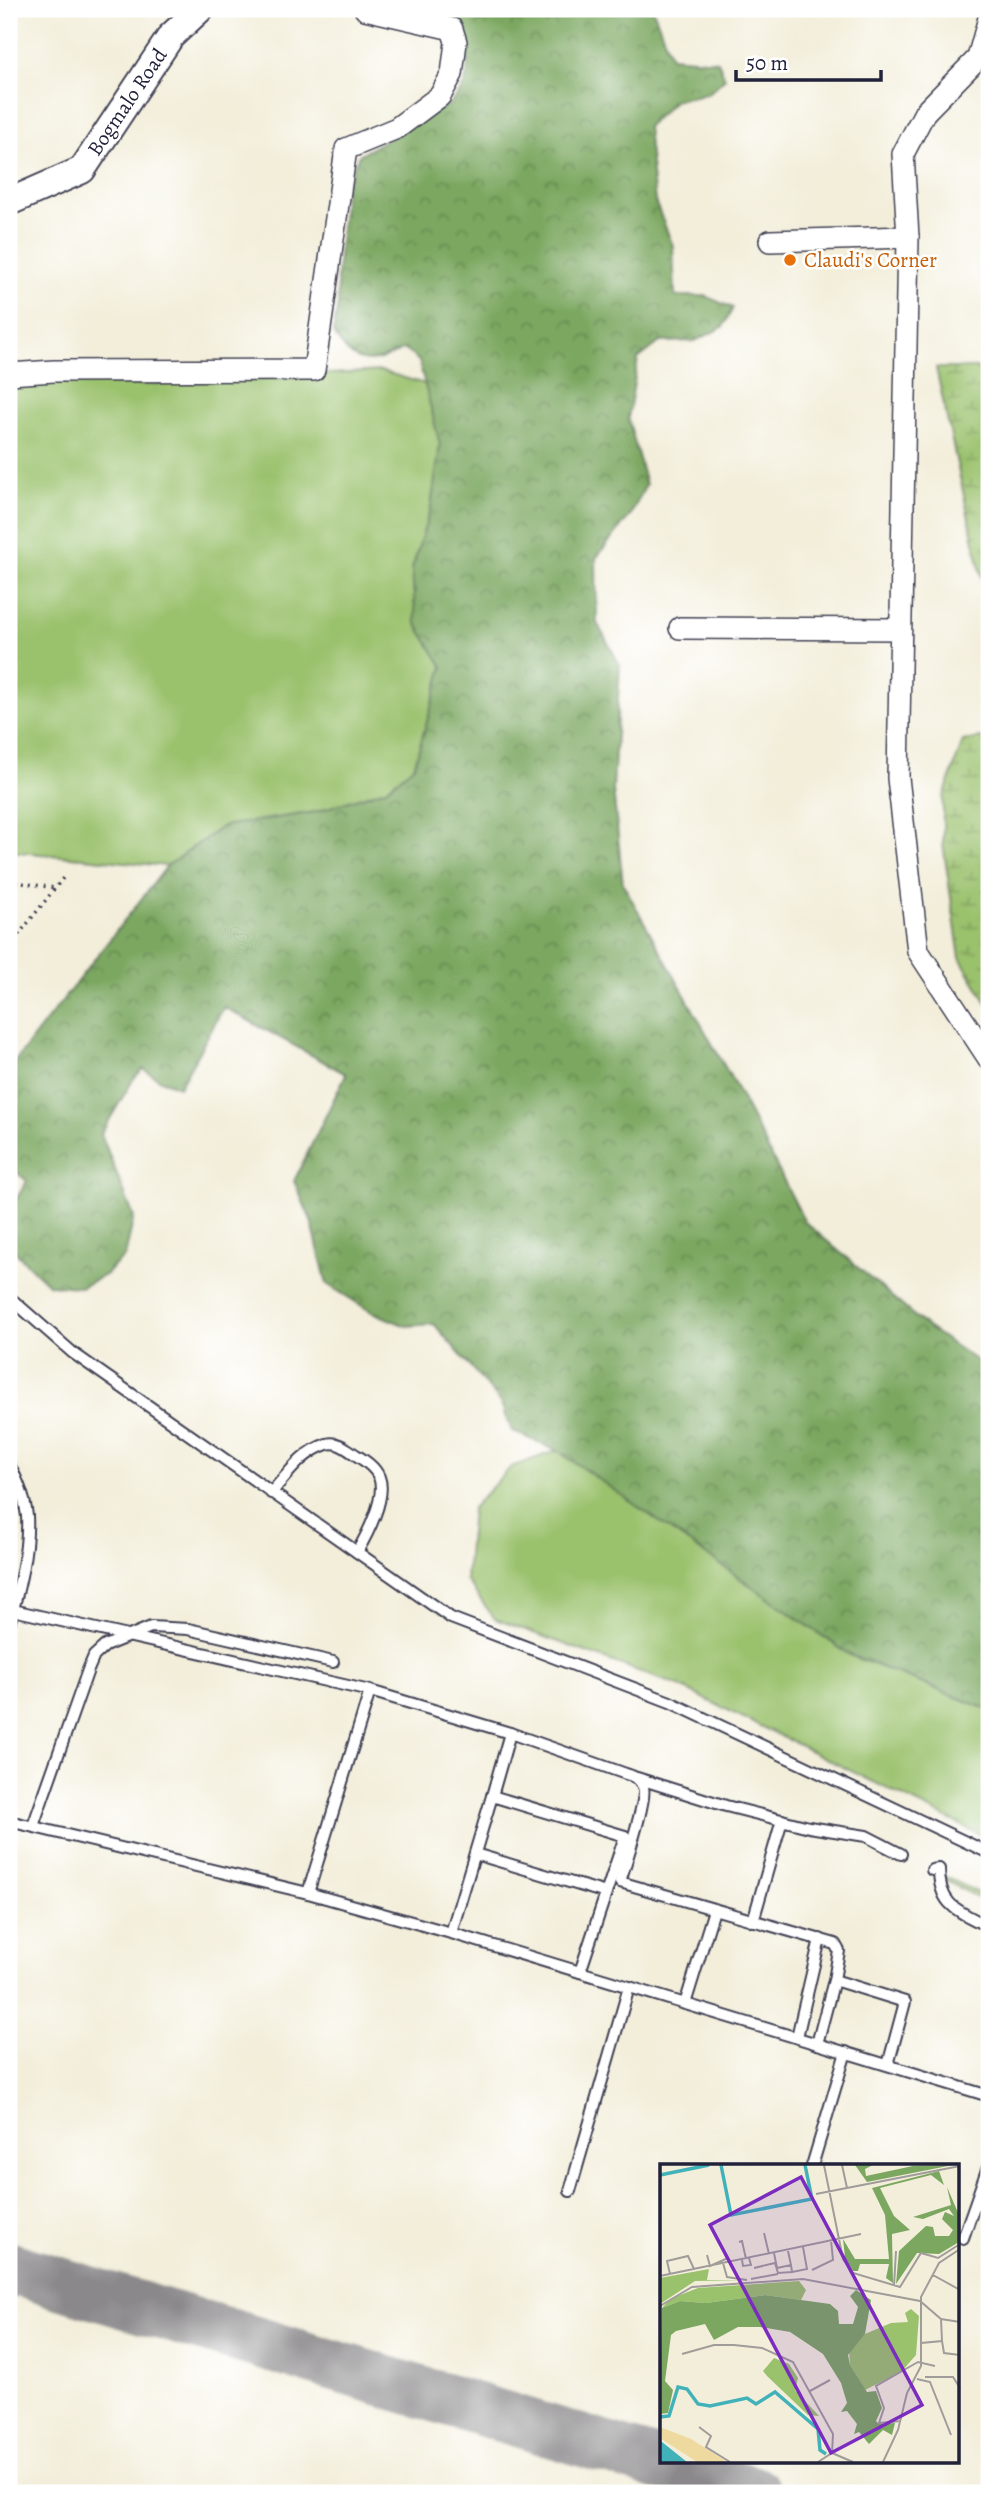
<svg xmlns="http://www.w3.org/2000/svg" width="998" height="2502" font-family="Alegreya,serif">
<defs>
<pattern id="forest-crowns" width="20" height="18" patternUnits="userSpaceOnUse" patternTransform="scale(1.75)"><rect width="20" height="18" fill="#7ba760"/><path d="M2 6a3 3 0 1 1 6 0M12 15a3 3 0 1 1 6 0" fill="none" stroke="#648850"/></pattern>
<pattern id="wetland-marsh" width="20" height="14" patternUnits="userSpaceOnUse" patternTransform="scale(1.75)"><rect width="20" height="14" fill="#9ac16c"/><path d="M1 5h8M5 5V1M11 12h8M15 12V8" fill="none" stroke="#7d9c5a"/></pattern>
</defs>
<rect width="100%" height="100%" fill="#fff"/>
<filter id="ink" filterUnits="userSpaceOnUse"><feTurbulence type="fractalNoise" baseFrequency=".0143" numOctaves="2"/><feDisplacementMap in="SourceGraphic" scale="14" xChannelSelector="R" yChannelSelector="G"/><feConvolveMatrix kernelMatrix="1 2 1 2 8 2 1 2 1" color-interpolation-filters="sRGB"/></filter>
<filter id="wash" filterUnits="userSpaceOnUse"><feTurbulence type="fractalNoise" baseFrequency=".00686" numOctaves="4" result="noise"/><feDisplacementMap in="SourceGraphic" scale="28" xChannelSelector="R" yChannelSelector="G"/><feGaussianBlur stdDeviation="1.57" result="paint"/><feColorMatrix in="noise" values="0 0 0 0 0 0 0 0 0 0 0 0 0 0 0 0 0 1.4 0 .05"/><feComposite in="paint" operator="in"/></filter>
<g filter="url(#wash)">
<rect width="100%" height="100%" fill="#f3eeda"/>
<!-- grass -->
<g fill="#9ac16c" stroke="#5e7254" stroke-width="2">
<polygon points="381,371 425,384 441,445 431,507 412,569 416,623 443,667 414,766 386,789 316,812 223,826 167,866 9,851 9,381 30,375 135,385"/>
<polygon points="558,1450 850,1655 989,1710 989,1839 679,1686 495,1619 466,1580 472,1508 511,1467"/>
<polygon points="932,1870 989,1898 989,1904 945,1880"/>
</g>
<!-- forest -->
<path fill="url(#forest-crowns)" stroke="#4e644e" stroke-width="2" d="M 421,9 L 653,9 L 671,57 L 718,61 L 725,78 L 709,93 L 675,100 L 647,127 L 655,201 L 673,246 L 675,296 L 705,296 L 733,308 L 723,327 L 695,341 L 660,342 L 638,359 L 628,418 L 646,485 L 630,516 L 596,558 L 597,623 L 620,665 L 613,789 L 623,884 L 734,1083 L 805,1222 L 927,1327 L 989,1369 L 989,1710 L 850,1655 L 558,1451 L 512,1431 L 500,1401 L 434,1324 L 406,1326 L 372,1312 L 327,1284 L 311,1220 L 294,1181 L 346,1074 L 224,1007 L 179,1087 L 161,1080 L 143,1069 L 134,1078 L 101,1134 L 134,1217 L 125,1256 L 105,1275 L 81,1287 L 49,1285 L 9,1246 L 9,1211 L 27,1181 L 9,1166 L 9,1069 L 167,866 L 223,826 L 316,812 L 386,789 L 414,766 L 443,667 L 416,623 L 412,569 L 431,507 L 440,445 L 419,361 L 404,349 C 370,367 353,367 333,332 L 338,304 L 337,277 L 345,187 L 359,155 L 448,105 C 475,82 468,59 464,27 Z"/>
<!-- wetland -->
<g fill="url(#wetland-marsh)" stroke="#5e7254" stroke-width="2">
<polygon points="936,368 978,368 989,377 989,610"/>
<polygon points="989,737 989,1006 960,958 943,844 943,799 963,741"/>
</g>
<g fill="none" stroke-linecap="round" stroke-linejoin="round">
<!-- taxiway -->
<polyline stroke="#8a888a" stroke-width="52" points="9,2273 10,2268 756,2493"/>
</g>
</g>
<g filter="url(#ink)">
<g fill="none" stroke-linecap="round" stroke-linejoin="round">
<defs>
<g id="service">
<polyline points="9,1297 73,1353 451,1618 670,1702 989,1853"/>
<path d="M 9,1464 C 17,1479 25,1498 27,1516 C 29,1550 18,1591 9,1625"/>
<path d="M 271,1493 C 287,1475 302,1452 327,1444 C 338,1441 347,1449 356,1455 C 364,1460 375,1467 379,1477 C 387,1497 367,1535 357,1552"/>
<polyline points="13,1610 370,1691"/>
<path d="M 510,1733 L 626,1774 C 633,1776 641,1780 643,1787 C 648,1797 624,1867 620,1882 L 835,1944 L 839,1951 L 834,1980"/>
<polyline points="637,1778 726,1806 809,1827 866,1836 901,1854"/>
<polyline points="9,1821 308,1893 451,1933 989,2096"/>
<polyline points="33,1826 88,1670 94,1656 105,1646 151,1627 188,1629 333,1662"/>
<polyline points="475,1854 606,1893"/>
<path d="M 932,1870 L 939,1869 C 939,1907 959,1911 989,1927"/>
<polyline points="308,1893 370,1691 510,1733 492,1796"/>
<polyline points="753,1921 782,1820"/>
<polyline points="451,1933 492,1796 625,1836 580,1972"/>
<polyline points="685,2004 714,1910"/>
<polyline points="797,2037 820,1939"/>
<polyline points="817,2044 834,1980 905,2002 888,2065"/>
<polyline points="812,2166 846,2052"/>
<polyline points="570,2191 629,1987"/>
<polyline points="963,2238 989,2164"/>
</g>
<g id="minor">
<polyline points="989,18 978,58 925,112 903,154 908,237 898,778 918,951 989,1059"/>
<polyline points="770,241 908,237"/>
<polyline points="9,374 54,371 314,370 346,149 397,128 440,96 452,74 456,42 452,29 365,9"/>
<polyline points="680,628 900,629"/>
</g>
<polyline id="tertiary" points="9,202 82,170 171,36 200,9"/>
</defs>
<!-- service casing -->
<use href="#service" stroke="#414153" stroke-width="14"/>
<!-- minor casing -->
<use href="#minor" stroke="#414153" stroke-width="24"/>
<!-- tertiary casing -->
<use href="#tertiary" stroke="#414153" stroke-width="30"/>
<!-- path -->
<g stroke="#414153" stroke-width="3.5" stroke-dasharray="2 5" stroke-linecap="butt">
<polyline points="9,881 55,888"/>
<polyline points="9,939 13,942 63,878"/>
</g>
<!-- service -->
<use href="#service" stroke="#fff" stroke-width="10"/>
<!-- minor -->
<use href="#minor" stroke="#fff" stroke-width="21"/>
<!-- tertiary -->
<use href="#tertiary" stroke="#fff" stroke-width="26"/>
</g>
</g>
<!-- markers -->
<circle fill="#e8710a" stroke="#fff" stroke-width="2.5" cx="790" cy="260" r="7"/>
<g text-anchor="middle" stroke-width="5" stroke-linejoin="round" paint-order="stroke">
<!-- street labels -->
<g font-size="21" fill="#22223b" stroke="#fff">
<text transform="translate(127 102) rotate(-56)" y="7">Bogmalo Road</text>
</g>
<!-- food labels -->
<g font-size="21" fill="#c56008" stroke="#fff" text-anchor="start">
<text x="804" y="267">Claudi's Corner</text>
</g>
</g>
<!-- overview -->
<g transform="translate(660 2164)">
<rect width="299" height="299" fill="#f3eeda"/>
<path d="M 49,105 L 47,116 L 87,116 L 35,117 L 0,140 L 0,114 ZM 139,117 L 146,126 L 141,136 L 105,131 L 46,139 L 20,137 L 2,144 L 10,135 L 38,124 ZM 251,145 L 259,152 L 256,191 L 241,208 L 205,226 L 190,201 L 189,188 L 205,170 L 231,159 L 248,158 L 245,149 Z" fill="#9ac16c"/>
<path d="M 195,1 L 213,1 L 205,5 L 206,12 L 253,2 L 293,1 L 207,18 ZM 279,7 L 284,21 L 271,11 L 220,24 L 234,52 L 250,66 L 232,70 L 233,119 L 226,114 L 229,100 L 200,100 L 198,107 L 193,107 L 185,93 L 183,75 L 195,95 L 229,95 L 225,51 L 212,24 ZM 287,23 L 299,51 L 299,78 L 279,90 L 257,89 L 236,120 L 239,87 L 266,62 L 273,63 L 275,72 L 289,72 L 293,66 L 282,55 L 285,48 L 294,52 L 289,45 L 263,55 L 253,53 L 291,41 ZM 196,126 L 211,136 L 205,170 L 188,191 L 190,201 L 207,228 L 216,227 L 222,244 L 216,257 L 219,260 L 235,259 L 232,271 L 223,266 L 209,280 L 199,268 L 194,270 L 197,260 L 187,247 L 181,248 L 187,239 L 181,219 L 163,190 L 130,168 L 100,163 L 78,163 L 54,176 L 45,160 L 16,167 L 11,171 L 5,217 L 13,226 L 8,249 L 0,250 L 2,144 L 20,137 L 46,139 L 105,131 L 170,140 L 178,147 L 179,160 L 193,160 L 198,143 L 190,132 Z" fill="#7ba760"/>
<path d="M 114,194 L 129,200 L 138,214 L 135,226 L 159,252 L 148,251 L 107,212 L 103,207 Z" fill="#9ac16c"/>
<path d="M 0,263 L 31,275 L 67,298 L 37,298 L 0,274 Z" fill="#eeda9e"/>
<path d="M 0,278 L 2,278 L 27,298 L 0,298 Z" fill="#42b2ba"/>
<path fill="none" stroke="#42b2ba" stroke-width="3.5" d="M 61,1 L 71,51 L 152,35 L 145,1M 0,11 L 49,1M 0,253 L 9,252 L 18,223 L 27,225 L 38,240 L 50,242 L 87,234 L 96,240 L 115,228 L 158,265 L 160,286 L 166,290"/>
<path fill="none" stroke="#9f9c9a" stroke-width="2" d="M 164,1 L 183,95 L 193,109 L 240,123 L 261,89 L 278,94 L 300,80M 182,1 L 187,24M 156,30 L 300,2M 104,69 L 109,90M 79,78 L 82,77 L 86,95M 114,89 L 117,104 L 131,101 L 128,87M 47,91 L 50,102 L 68,94M 82,96 L 83,102 L 91,101 L 89,94M 63,99 L 67,113 L 87,116M 131,101 L 132,108 L 147,105 L 143,83M 94,104 L 115,99 L 118,109 L 132,108M 152,106 L 173,96 L 171,76M 10,110 L 7,97 L 28,92 L 34,105M 273,111 L 300,126M 0,112 L 201,70M 91,115 L 118,110M 234,122 L 236,87M 0,142 L 32,123 L 143,115 L 260,137 L 281,155 L 300,158M 282,177 L 284,189 L 300,191M 261,179 L 282,177 L 281,155M 22,190 L 54,181 L 74,181 L 102,184 L 133,198 L 173,270 L 172,289M 265,213 L 293,213 L 300,224M 257,215 L 270,218 L 291,271M 150,227 L 170,216M 241,257 L 219,259 L 224,244 L 216,222 L 258,198 L 275,202M 39,263 L 51,272 L 46,283 L 70,298M 158,298 L 172,289 L 193,298M 223,298 L 238,266 L 247,229 L 261,202 L 261,133 L 279,99 L 300,85"/>
<path fill="#7b2cbf" fill-opacity="0.15" stroke="#7b2cbf" stroke-width="3.5" d="M 141,13 L 262,241 L 171,289 L 50,61 Z"/>
<rect width="299" height="299" fill="none" stroke="#22223b" stroke-width="3.5"/>
</g>
<!-- margin -->
<rect width="998" height="2502" fill="none" stroke="#fff" stroke-width="35"/>
<!-- scale -->
<path d="M736 70v10h145v-10" fill="none" stroke="#22223b" stroke-width="3.5"/>
<text x="746" y="70" font-size="21" fill="#22223b" stroke="#ffffff" stroke-width="5" paint-order="stroke">50 m</text>
</svg>
